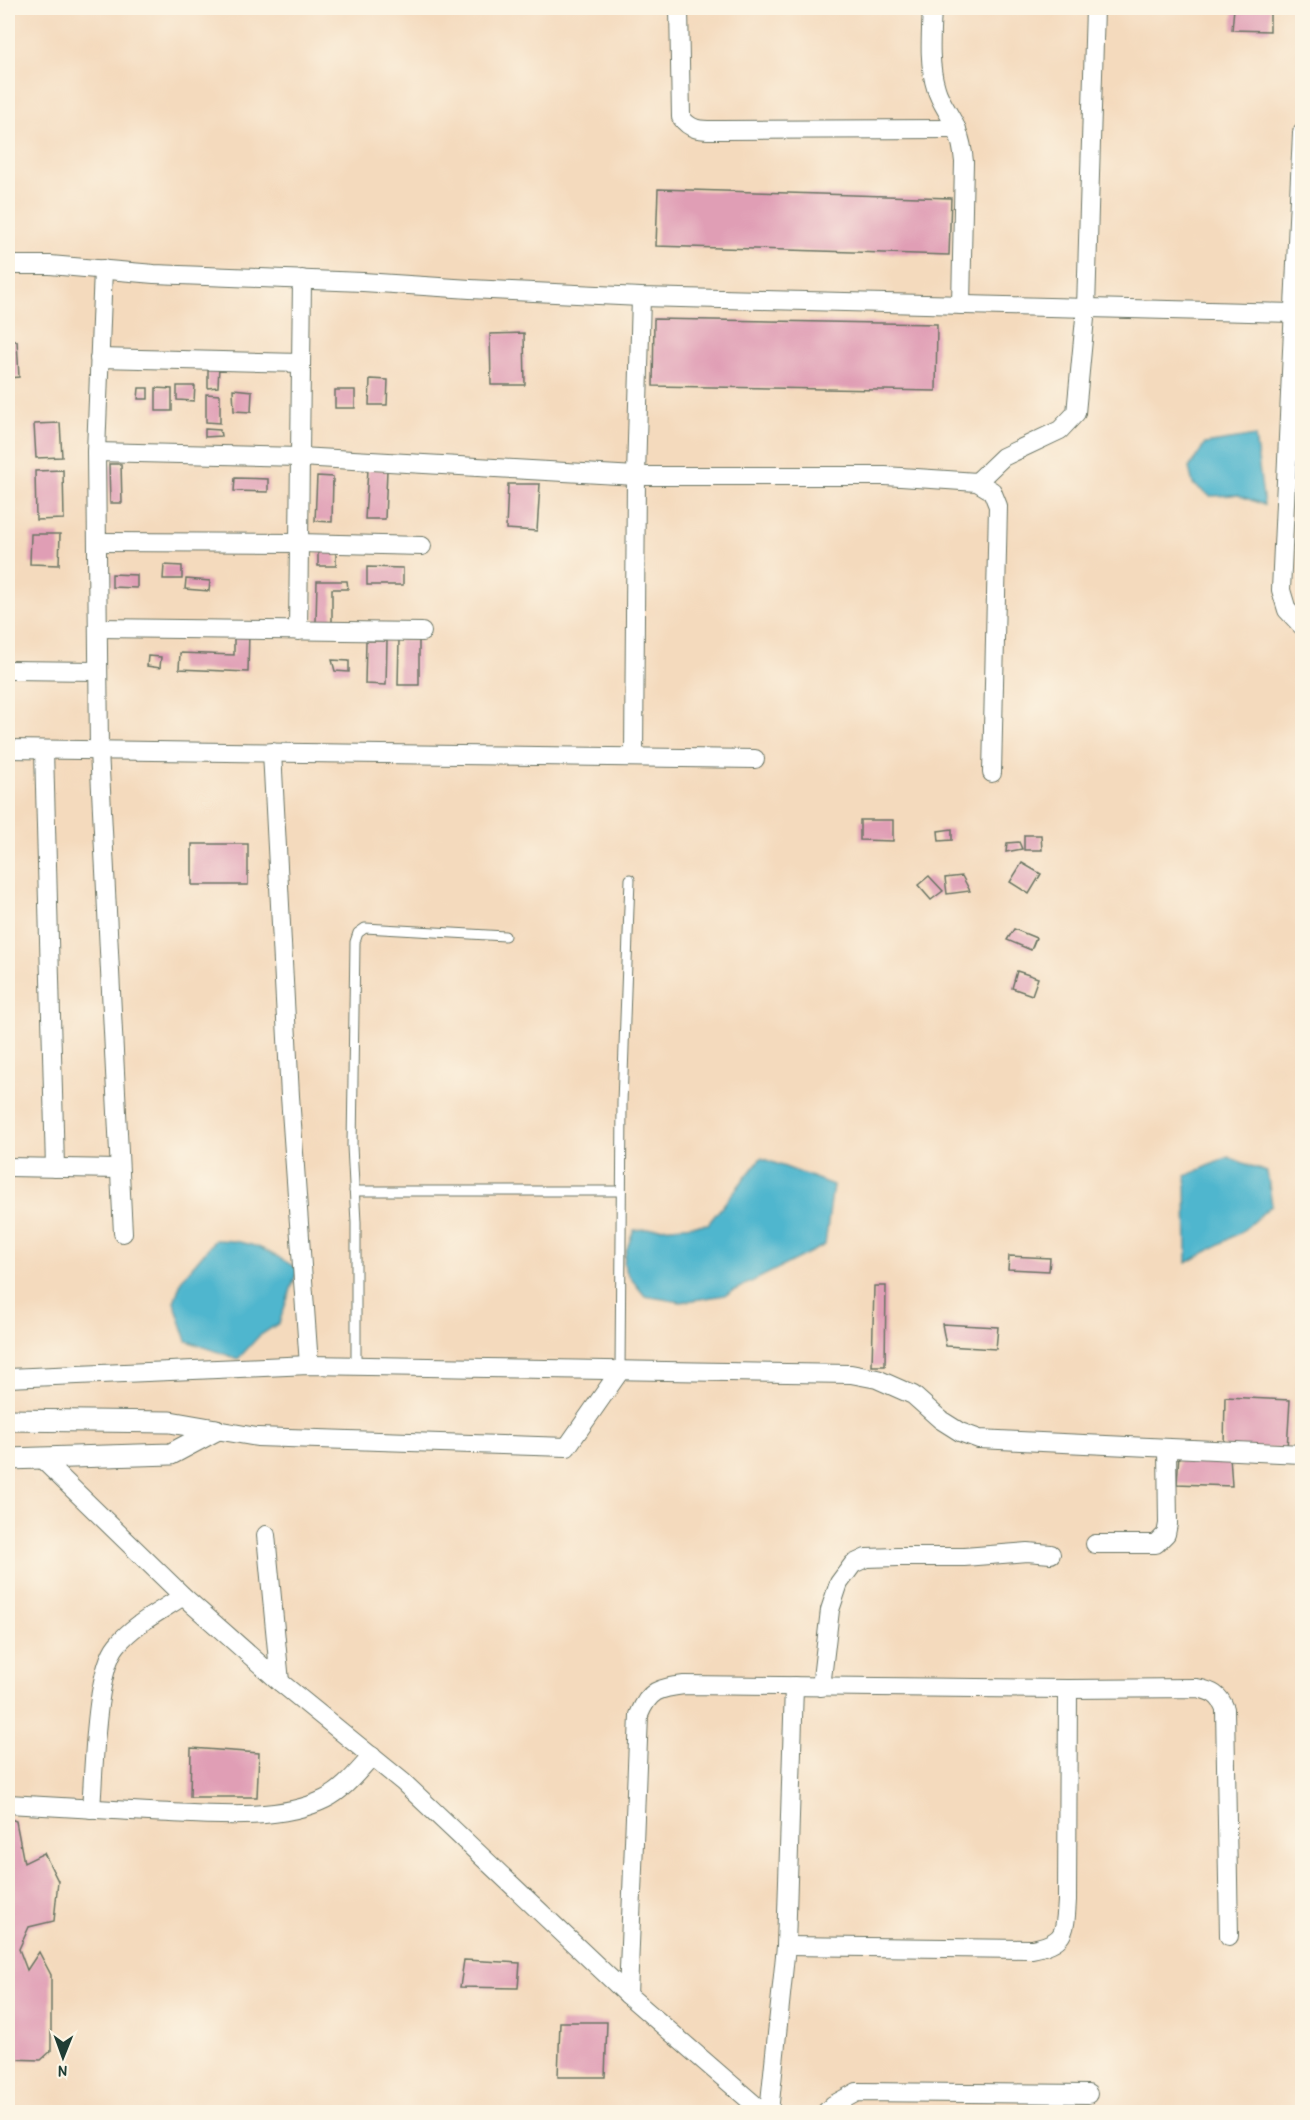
<svg xmlns="http://www.w3.org/2000/svg" width="1310" height="2120" font-family="'Patrick Hand',sans-serif">
<rect width="100%" height="100%" fill="#fcf5e5"/>
<filter id="ink" filterUnits="userSpaceOnUse"><feTurbulence type="fractalNoise" baseFrequency=".0167" numOctaves="2"/><feDisplacementMap in="SourceGraphic" scale="12" xChannelSelector="R" yChannelSelector="G"/><feConvolveMatrix kernelMatrix="1 2 1 2 8 2 1 2 1" color-interpolation-filters="sRGB"/></filter>
<filter id="wash" filterUnits="userSpaceOnUse"><feTurbulence type="fractalNoise" baseFrequency=".008" numOctaves="4" result="noise"/><feDisplacementMap in="SourceGraphic" scale="24" xChannelSelector="R" yChannelSelector="G"/><feGaussianBlur stdDeviation="1.35" result="paint"/><feColorMatrix in="noise" values="0 0 0 0 0 0 0 0 0 0 0 0 0 0 0 0 0 1.4 0 .05"/><feComposite in="paint" operator="in"/></filter>
<g filter="url(#wash)">
<rect width="100%" height="100%" fill="#f4dabd"/>
<!-- water -->
<g fill="#4fb6ce" stroke="#377a81" stroke-width="1.5">
<polygon points="1255,436 1264,505 1238,495 1210,496 1193,484 1189,468 1205,444"/>
<polygon points="1228,1157 1267,1172 1272,1205 1241,1232 1187,1263 1186,1176"/>
<path d="M 761,1158 L 833,1185 L 825,1245 L 725,1295 L 681,1302 L 645,1296 C 620,1265 619,1268 634,1230 L 708,1224 Z"/>
<path d="M 215,1240 C 252,1240 267,1250 298,1269 L 279,1323 L 259,1336 L 238,1359 L 187,1341 L 174,1302 L 182,1279 Z"/>
</g>
<g id="blocks">
<!-- building -->
<g fill="#e09eb5">
<polygon points="1234,8 1270,8 1270,31 1232,30"/>
<polygon points="658,189 951,198 949,255 656,246"/>
<polygon points="654,319 937,324 936,391 653,386"/>
<polygon points="524,333 525,385 491,385 490,334"/>
<polygon points="8,341 17,341 19,377 8,378"/>
<polygon points="208,366 219,366 218,387 208,388"/>
<polygon points="370,379 388,380 387,405 369,405"/>
<polygon points="177,386 195,386 194,401 177,400"/>
<polygon points="139,388 148,388 148,399 138,399"/>
<polygon points="156,388 172,389 172,411 156,411"/>
<polygon points="233,389 252,391 251,412 234,411"/>
<rect x="335" y="390" width="20" height="18"/>
<polygon points="206,394 220,395 220,423 206,422"/>
<polygon points="60,423 62,457 36,458 34,424"/>
<polygon points="205,429 220,430 221,436 205,437"/>
<polygon points="109,464 121,464 122,503 110,503"/>
<polygon points="368,469 387,470 385,519 365,519"/>
<polygon points="63,470 64,519 36,520 35,471"/>
<polygon points="317,476 333,477 332,522 315,521"/>
<polygon points="235,478 268,479 268,492 234,491"/>
<polygon points="508,484 540,484 537,531 506,529"/>
<polygon points="31,534 60,534 59,565 30,564"/>
<rect x="318" y="552" width="18" height="14"/>
<polygon points="164,565 182,566 182,579 163,579"/>
<polygon points="367,567 403,568 403,585 367,585"/>
<polygon points="112,574 137,575 137,588 112,587"/>
<polygon points="186,579 210,581 209,591 185,589"/>
<polygon points="317,581 347,581 348,589 332,589 332,622 316,622"/>
<polygon points="234,631 249,631 248,672 179,669 180,653 234,655"/>
<polygon points="399,640 419,641 419,685 398,685"/>
<polygon points="366,641 387,641 386,685 365,684"/>
<polygon points="148,656 161,657 160,668 147,666"/>
<polygon points="332,660 349,661 349,672 335,671"/>
<polygon points="860,820 893,820 893,841 860,840"/>
<polygon points="952,829 952,840 939,841 938,831"/>
<polygon points="1024,835 1041,835 1042,850 1024,850"/>
<polygon points="1019,842 1022,849 1006,852 1007,843"/>
<rect x="192" y="844" width="56" height="41"/>
<polygon points="1022,863 1041,874 1029,894 1010,882"/>
<polygon points="929,876 943,891 931,900 918,885"/>
<polygon points="962,876 970,891 947,894 945,878"/>
<polygon points="1014,929 1036,938 1031,950 1007,940"/>
<polygon points="1017,971 1038,978 1032,995 1012,988"/>
<polygon points="1009,1256 1050,1258 1049,1271 1008,1269"/>
<polygon points="874,1286 886,1286 885,1366 872,1366"/>
<polygon points="942,1324 998,1327 996,1349 946,1346"/>
<polygon points="1225,1397 1290,1400 1287,1449 1224,1447"/>
<polygon points="1179,1454 1230,1456 1232,1486 1177,1484"/>
<polygon points="191,1748 259,1753 257,1797 190,1797"/>
<polygon points="8,1818 16,1821 24,1863 44,1853 58,1881 54,1921 29,1927 19,1949 27,1970 39,1952 51,1975 51,2051 41,2060 8,2059"/>
<polygon points="464,1960 520,1963 518,1988 460,1987"/>
<polygon points="560,2022 607,2022 605,2077 558,2077"/>
</g>
</g>
</g>
<g filter="url(#ink)">
<use href="#blocks" fill-opacity="0" stroke="#6a7464" stroke-width="1.5"/>
<g fill="none" stroke-linecap="round" stroke-linejoin="round">
<defs>
<g id="service">
<polyline points="354,1191 621,1191"/>
<polyline points="356,1365 356,1223 352,1146 355,942 358,933 365,928 505,936"/>
<polyline points="620,1371 622,1103 630,879"/>
</g>
<g id="minor">
<path d="M 679,8 L 681,117 C 691,132 704,130 721,130 L 957,129"/>
<path d="M 932,8 C 931,33 928,63 936,88 C 940,103 951,115 957,130 C 961,140 963,151 964,162 L 961,305"/>
<polyline points="1302,133 1281,590 1287,610 1302,626"/>
<polyline points="8,265 50,265 154,274 363,282 470,289 641,297 1294,313"/>
<polyline points="103,269 96,452 99,750 123,1233"/>
<polyline points="99,358 301,363"/>
<polyline points="96,452 300,457 636,476 885,476 947,480 977,482 992,491 998,506 992,773"/>
<polyline points="977,482 1003,457 1060,430 1076,413 1086,308 1095,8"/>
<polyline points="97,542 299,543 422,546"/>
<polyline points="98,628 422,632"/>
<polyline points="298,631 302,279"/>
<polyline points="8,670 98,671"/>
<polyline points="8,749 755,759"/>
<polyline points="44,750 55,1168"/>
<polyline points="272,752 290,1096 309,1365"/>
<polyline points="634,757 636,476 641,297"/>
<polyline points="8,1167 119,1169"/>
<polyline points="8,1378 309,1365 851,1374 877,1379 913,1395 941,1420 960,1432 979,1439 1302,1454"/>
<polyline points="216,1430 257,1437 567,1447 620,1371"/>
<polyline points="41,1458 183,1596 280,1682 403,1782 628,1995 763,2112"/>
<polyline points="266,1535 280,1682"/>
<polyline points="1095,1544 1156,1544 1166,1534 1168,1524 1167,1448"/>
<polyline points="821,1687 830,1610 839,1583 853,1564 866,1558 898,1557 964,1557 1027,1552 1051,1554"/>
<path d="M 8,1804 C 55,1807 102,1809 149,1812 C 202,1814 277,1823 325,1799 C 344,1790 358,1771 372,1756"/>
<path d="M 91,1809 C 94,1772 95,1671 117,1645 C 134,1624 161,1611 183,1596"/>
<path d="M 786,1946 L 1032,1949 C 1066,1942 1065,1933 1067,1900 L 1068,1689"/>
<path d="M 628,1995 L 639,1715 C 649,1690 659,1688 684,1685 L 1068,1689 L 1197,1688 C 1212,1691 1220,1695 1225,1709 L 1229,1936"/>
<polyline points="769,2112 786,1946 794,1686"/>
<polyline points="826,2112 833,2105 857,2092 1088,2094"/>
</g>
<g id="tertiary">
<polyline points="8,1420 170,1422 216,1430"/>
<polyline points="8,1459 171,1454 216,1430"/>
</g>
</defs>
<!-- service casing -->
<use href="#service" stroke="#6a7464" stroke-width="11"/>
<!-- minor casing -->
<use href="#minor" stroke="#6a7464" stroke-width="20"/>
<!-- tertiary casing -->
<use href="#tertiary" stroke="#6a7464" stroke-width="23"/>
<!-- service -->
<use href="#service" stroke="#fff" stroke-width="9"/>
<!-- minor -->
<use href="#minor" stroke="#fff" stroke-width="18"/>
<!-- tertiary -->
<use href="#tertiary" stroke="#fff" stroke-width="21"/>
</g>
</g>
<!-- margin -->
<rect width="1310" height="2120" fill="none" stroke="#fcf5e5" stroke-width="30"/>
<!-- north arrow -->
<g transform="translate(63 2057) rotate(181)" stroke="#fcf5e5" stroke-width="4.5" paint-order="stroke">
<path d="M0-4.5L10 22L0 15L-10 22Z" fill="#1f3d34"/>
<text y="-9" font-size="16" font-weight="bold" text-anchor="middle" fill="#1f3d34">N</text>
</g>
</svg>
